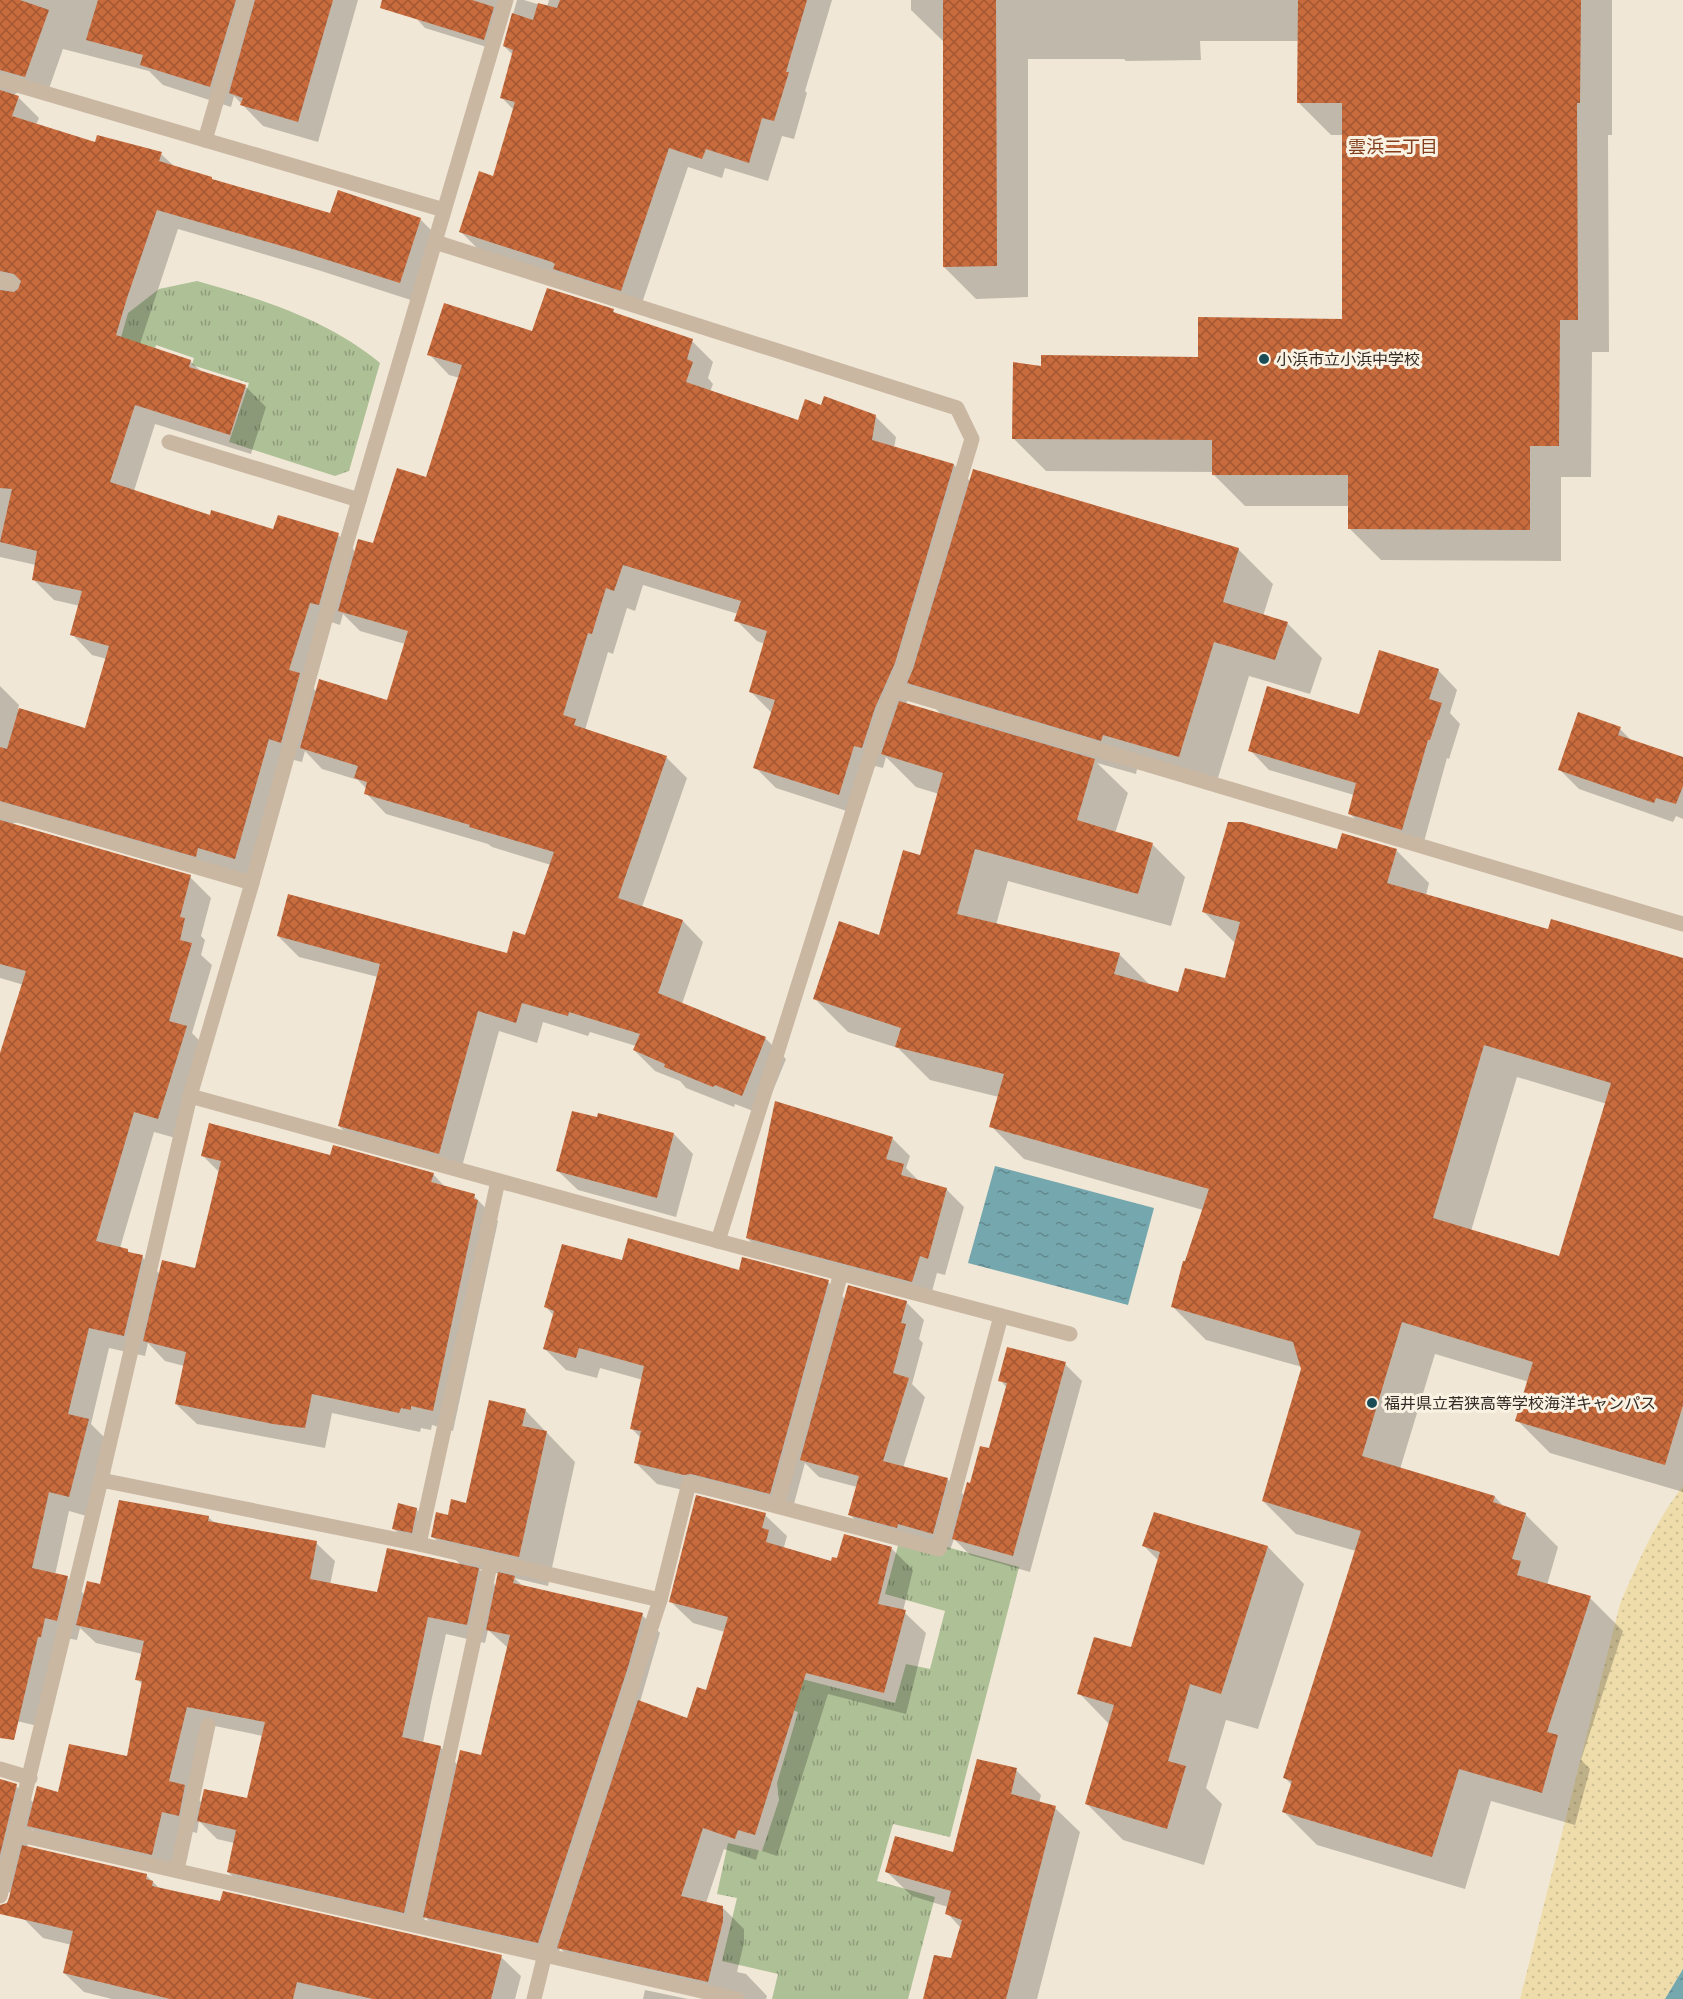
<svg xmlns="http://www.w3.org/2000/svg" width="1683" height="1999" font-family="'Work Sans','Noto Sans JP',sans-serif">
<defs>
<pattern id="grass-tufts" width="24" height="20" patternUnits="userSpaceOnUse" patternTransform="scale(1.5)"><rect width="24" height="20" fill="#aec096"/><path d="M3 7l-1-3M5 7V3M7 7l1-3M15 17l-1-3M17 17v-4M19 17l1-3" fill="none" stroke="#8e9c7a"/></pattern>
<pattern id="sand-dots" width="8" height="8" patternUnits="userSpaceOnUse" patternTransform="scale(1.5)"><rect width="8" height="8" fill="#eeddab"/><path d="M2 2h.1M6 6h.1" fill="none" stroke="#cdbe93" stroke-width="1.8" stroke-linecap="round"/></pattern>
<pattern id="water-ripples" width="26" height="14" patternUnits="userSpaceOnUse" patternTransform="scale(1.5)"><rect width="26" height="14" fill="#75a7ae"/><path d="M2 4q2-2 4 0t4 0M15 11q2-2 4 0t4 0" fill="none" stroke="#61888d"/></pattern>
<pattern id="building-cross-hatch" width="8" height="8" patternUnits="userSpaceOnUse" patternTransform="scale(1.5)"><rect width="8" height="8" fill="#c86b3d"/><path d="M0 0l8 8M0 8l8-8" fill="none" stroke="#a35833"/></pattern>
</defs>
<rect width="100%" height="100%" fill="#f1e7d6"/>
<!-- grass -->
<g fill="url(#grass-tufts)">
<path d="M 197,281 C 262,299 328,320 380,363 L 349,471 L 335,476 L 229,442 L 249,383 L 192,365 L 194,358 L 156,345 L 138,403 L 105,393 L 128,313 L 159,289 Z"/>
<polygon points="899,1542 944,1554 947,1547 1019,1567 950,1837 893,1824 877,1881 935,1897 908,1999 772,1999 778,1974 722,1961 737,1898 717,1894 728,1843 762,1851 779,1800 777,1783 798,1712 789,1709 798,1678 895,1703 906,1664 930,1669 945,1611 885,1594"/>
</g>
<!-- sand -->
<path fill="url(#sand-dots)" d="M 1683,1486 L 1683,1969 L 1665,1999 L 1520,1999 L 1620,1604 C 1638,1562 1655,1522 1683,1486 Z"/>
<!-- water -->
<g fill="url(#water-ripples)">
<polygon points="995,1166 1154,1208 1128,1305 968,1263"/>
<polygon points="1683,1969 1683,1999 1665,1999"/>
</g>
<!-- shadow -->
<g fill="#0003" fill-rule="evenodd">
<path d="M 0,0 L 358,0 L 318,142 L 263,126 L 234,96 L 231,107 L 163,85 L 149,71 L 63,49 L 46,97 L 20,90 L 13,96 L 18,97 L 39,118 L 36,125 L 97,144 L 161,154 L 175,167 L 214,181 L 331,215 L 420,219 L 441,240 L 420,303 L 318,270 L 178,229 L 140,344 L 190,361 L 202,372 L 245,386 L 266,407 L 251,454 L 155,424 L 134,491 L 211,517 L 274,531 L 338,535 L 356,552 L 374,545 L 427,479 L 460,378 L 449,375 L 429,354 L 533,332 L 547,290 L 613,311 L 618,315 L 692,341 L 713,362 L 708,378 L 713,384 L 710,392 L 799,422 L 822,407 L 875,416 L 896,437 L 894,448 L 954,465 L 971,482 L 1238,549 L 1273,584 L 1263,616 L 1287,623 L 1322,658 L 1310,694 L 1249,676 L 1214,791 L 1137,769 L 1136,774 L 1097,763 L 1128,793 L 1115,833 L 1152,844 L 1185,877 L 1171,926 L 1008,881 L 996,925 L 1119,954 L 1151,986 L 1179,994 L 1226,980 L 1236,944 L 1203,911 L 1338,851 L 1396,850 L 1429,883 L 1426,895 L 1549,930 L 1683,960 L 1683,1492 L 1550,1453 L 1517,1420 L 1529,1382 L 1435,1354 L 1400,1469 L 1495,1497 L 1505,1508 L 1525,1514 L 1558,1547 L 1547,1585 L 1590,1598 L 1623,1631 L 1581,1760 L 1590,1769 L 1575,1825 L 1491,1801 L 1465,1889 L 1317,1845 L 1284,1812 L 1292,1785 L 1285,1778 L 1356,1551 L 1296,1534 L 1263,1501 L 1302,1367 L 1206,1340 L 1173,1307 L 1203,1210 L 1024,1159 L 991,1126 L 999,1097 L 930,1080 L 898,1048 L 848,1032 L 815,999 L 880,937 L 921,857 L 939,794 L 916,787 L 886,757 L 883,768 L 875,766 L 859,815 L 776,788 L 755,767 L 772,713 L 751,692 L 765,644 L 757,641 L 736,620 L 738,614 L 643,585 L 635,611 L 627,608 L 613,654 L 608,652 L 585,730 L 666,757 L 687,778 L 642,907 L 683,921 L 703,942 L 682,1004 L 766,1039 L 786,1059 L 763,1115 L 735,1104 L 734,1107 L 686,1088 L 680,1081 L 655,1071 L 634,1050 L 636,1046 L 590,1032 L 588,1036 L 543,1022 L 537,1043 L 499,1031 L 460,1174 L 360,1147 L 339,1126 L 378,977 L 299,957 L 278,936 L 508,955 L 526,937 L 551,865 L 492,847 L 488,844 L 386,814 L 366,793 L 367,789 L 358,780 L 322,769 L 305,751 L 302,762 L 290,759 L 256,879 L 24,821 L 14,823 L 13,825 L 190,877 L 211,898 L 201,936 L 205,940 L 201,955 L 212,965 L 192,1033 L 207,1048 L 179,1139 L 154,1132 L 120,1248 L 142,1257 L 160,1274 L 196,1269 L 220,1173 L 202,1155 L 331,1157 L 433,1174 L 446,1188 L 474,1196 L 498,1221 L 453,1431 L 432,1425 L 431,1430 L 421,1428 L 420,1432 L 332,1413 L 325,1448 L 197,1424 L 176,1404 L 184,1366 L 165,1361 L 148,1343 L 145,1356 L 109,1348 L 91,1424 L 109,1442 L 90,1517 L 69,1511 L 55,1575 L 67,1578 L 85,1595 L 208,1517 L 215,1523 L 316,1543 L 335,1561 L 330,1585 L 378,1594 L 462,1566 L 432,1536 L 449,1517 L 468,1505 L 525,1410 L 575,1462 L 548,1586 L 514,1578 L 523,1586 L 642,1615 L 660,1633 L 640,1702 L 688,1720 L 707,1692 L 725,1632 L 693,1623 L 671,1602 L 765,1515 L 787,1536 L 784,1547 L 786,1549 L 832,1563 L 838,1560 L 891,1548 L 913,1570 L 903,1611 L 926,1633 L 906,1714 L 828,1694 L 777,1856 L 759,1850 L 756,1860 L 724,1849 L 706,1903 L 722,1907 L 744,1929 L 744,1943 L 737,1972 L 746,1974 L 767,1996 L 766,1999 L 709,1999 L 580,1969 L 560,1948 L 556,1961 L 443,1935 L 425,1917 L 422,1930 L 247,1890 L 228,1872 L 234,1843 L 217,1839 L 199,1821 L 197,1833 L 180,1829 L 170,1872 L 47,1844 L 32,1829 L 27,1848 L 146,1875 L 160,1889 L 501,1957 L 521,1976 L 515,1999 L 112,1999 L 84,1992 L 64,1973 L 72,1945 L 43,1938 L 23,1918 L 16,1894 L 0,1890 L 0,1781 L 16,1786 L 34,1803 L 59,1794 L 128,1758 L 143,1685 L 137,1679 L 142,1654 L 96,1643 L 80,1628 L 77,1640 L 66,1638 L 42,1727 L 4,1718 L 0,1737 L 0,1058 L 24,985 L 0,978 L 0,686 L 19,705 L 18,709 L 86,730 L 107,659 L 92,655 L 72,634 L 80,606 L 54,600 L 33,579 L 36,565 L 0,557 ZM 343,614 L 360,631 L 405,644 L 388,702 L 317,692 L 311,686 L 331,622 L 340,625 ZM 914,687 L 942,715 L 906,704 ZM 1517,1077 L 1607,1104 L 1560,1258 L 1471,1231 ZM 479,1569 L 500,1574 L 497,1587 ZM 488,1630 L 508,1648 L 482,1757 L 458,1765 L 440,1747 L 423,1743 L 431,1702 L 446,1634 L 485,1643 ZM 205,1724 L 263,1736 L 249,1799 L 203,1804 L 189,1791 Z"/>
<polygon points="421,0 507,0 493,49 425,28 416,18"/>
<polygon points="517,0 524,0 547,7 549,0 832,0 805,91 807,93 794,139 782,136 768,181 725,168 722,178 688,167 640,309 480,251 460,231 494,178 514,110 502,98 513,55 504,46"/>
<polygon points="911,0 1612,0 1612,135 1608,135 1609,352 1592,352 1591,477 1561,477 1561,561 1381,560 1349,528 1349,506 1245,506 1213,474 1213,472 1046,471 1014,439 1042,368 1199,358 1344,321 1343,135 1331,135 1299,103 1299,41 1200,41 1201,60 1126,61 1124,59 1028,59 1028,297 976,299 944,267 944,42 911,10"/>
<polygon points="1438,670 1457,690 1450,713 1460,724 1449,759 1447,758 1422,849 1369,833 1349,813 1354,795 1269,770 1250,750 1360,716"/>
<polygon points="1620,729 1633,742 1683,759 1683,819 1676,816 1673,822 1579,789 1559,769"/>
<polygon points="674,1134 693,1154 676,1217 578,1190 558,1171"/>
<polygon points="892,1138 910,1156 906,1168 920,1182 946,1189 964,1207 945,1275 937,1273 930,1299 765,1256 747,1238"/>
<polygon points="623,1262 741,1272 828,1282 845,1299 906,1302 924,1320 919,1339 923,1343 912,1384 925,1397 903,1468 947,1479 965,1496 990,1450 1007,1388 1000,1380 1065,1364 1082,1381 1030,1572 970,1555 954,1539 950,1550 915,1540 868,1532 850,1515 857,1487 819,1477 805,1463 791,1515 657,1484 636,1463 641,1438 631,1428 643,1380 600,1368 597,1378 566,1370 545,1349 554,1316 546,1307"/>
<polygon points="416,1509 426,1519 421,1541 403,1538 393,1528"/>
<polygon points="1155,1513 1268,1547 1304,1584 1258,1729 1226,1720 1206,1788 1222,1804 1204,1865 1123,1840 1087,1804 1110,1725 1079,1693 1132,1649 1159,1561 1144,1546"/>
<polygon points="1016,1770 1041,1795 1039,1803 1055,1808 1080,1832 1037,1999 925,1999 952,1960 961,1928 947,1913 948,1907 912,1896 887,1872 954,1854"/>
<polygon points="645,1990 688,1999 643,1999"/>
</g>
<!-- building -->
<g fill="url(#building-cross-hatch)" fill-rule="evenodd">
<polygon points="0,0 20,0 49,10 25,77 0,70"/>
<polygon points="98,0 236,0 210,87 140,65 143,55 86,40"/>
<polygon points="255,0 333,0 298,122 240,105 243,98 229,93"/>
<polygon points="382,0 472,0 494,7 484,40 380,8"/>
<polygon points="560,0 807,0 786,72 789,72 774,121 762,118 749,163 706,149 702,159 669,148 621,291 553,269 555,264 552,262 459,232 479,171 493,176 515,102 500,98 513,50 503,46 512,13 533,20 538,3 557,8"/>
<polygon points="943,0 996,0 997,266 943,267"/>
<polygon points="1298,0 1581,0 1580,103 1577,103 1578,320 1560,320 1559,446 1530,446 1530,530 1348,529 1348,475 1212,475 1212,440 1012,439 1013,362 1041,366 1041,355 1198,357 1198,317 1342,319 1342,103 1297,103"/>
<polygon points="0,90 19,96 12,116 95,142 97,135 162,152 159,161 212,177 212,179 330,213 338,190 421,218 400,283 296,250 157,210 127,298 116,335 191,360 189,367 246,385 230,435 135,405 110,482 210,515 211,510 273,529 278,515 339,533 319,605 310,603 289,670 300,673 281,743 269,739 235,859 198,848 196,857 0,801 0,747 7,749 19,708 85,728 109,646 70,635 82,591 32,580 37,551 0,542 12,489 0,488 0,290 14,292 18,289 21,281 14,274 0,271"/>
<polygon points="547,288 614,309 613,312 693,339 687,359 693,362 686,382 798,420 805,399 821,405 824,396 876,415 872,440 954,464 895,663 875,708 862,748 854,746 839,795 753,768 775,700 749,692 767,631 734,621 741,601 623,565 614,591 606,588 592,634 588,633 563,715 576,719 574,725 667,756 618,898 683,920 658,993 766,1037 742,1096 715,1085 713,1087 664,1067 665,1064 633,1050 640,1034 569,1012 568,1016 522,1003 516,1023 478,1011 439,1154 338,1126 380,964 277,936 288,894 507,953 513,931 525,935 554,852 469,827 470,825 364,794 367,782 354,778 358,766 300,748 319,679 387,700 408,631 338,611 358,539 373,543 397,468 426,477 462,365 427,355 444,303 532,331"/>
<polygon points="973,469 1239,548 1223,602 1288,622 1275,660 1214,642 1179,757 1103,735 1101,741 907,683 913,669"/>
<polygon points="1379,650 1439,669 1429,699 1442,703 1430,740 1428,740 1402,830 1348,814 1356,783 1248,751 1267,686 1359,714"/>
<path d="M 899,701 L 1095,759 L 1077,820 L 1153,843 L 1138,894 L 975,849 L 957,914 L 1120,953 L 1114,974 L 1178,992 L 1185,968 L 1225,978 L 1240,922 L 1202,912 L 1228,822 L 1242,822 L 1337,849 L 1342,833 L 1397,849 L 1387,883 L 1548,929 L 1551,919 L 1683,958 L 1683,1405 L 1665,1465 L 1515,1421 L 1533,1362 L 1402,1322 L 1362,1456 L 1495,1496 L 1493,1502 L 1526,1513 L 1512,1559 L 1521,1561 L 1517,1575 L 1591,1596 L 1547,1732 L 1558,1735 L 1542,1793 L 1459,1769 L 1432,1857 L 1282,1812 L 1292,1781 L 1283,1778 L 1361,1531 L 1262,1501 L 1301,1369 L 1293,1342 L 1171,1307 L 1183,1261 L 1185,1261 L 1209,1189 L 989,1127 L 1004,1074 L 895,1047 L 901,1028 L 813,999 L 839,921 L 879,935 L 903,850 L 920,855 L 943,773 L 881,754 ZM 1484,1045 L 1611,1083 L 1559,1256 L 1433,1218 Z"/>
<polygon points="1578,712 1621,727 1618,735 1683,757 1683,786 1676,804 1656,798 1654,803 1558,770"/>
<polygon points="0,820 191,875 180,917 185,918 180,940 192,943 169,1021 187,1026 158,1119 134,1112 96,1241 128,1249 128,1252 143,1255 124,1336 89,1328 68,1414 89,1419 69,1497 49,1492 32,1568 68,1576 57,1621 45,1618 41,1637 38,1637 14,1740 0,1738 0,1053 26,971 0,964"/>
<polygon points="775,1101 893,1137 886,1159 904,1164 901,1175 947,1188 928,1259 920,1256 912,1282 746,1238"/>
<polygon points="572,1111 597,1117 598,1113 674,1133 657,1198 556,1171"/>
<polygon points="209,1123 330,1155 333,1145 434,1173 431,1182 475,1194 474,1199 478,1200 433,1411 411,1406 411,1410 401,1408 399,1413 312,1394 305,1428 273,1424 175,1404 186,1352 143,1341 162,1260 195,1268 221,1161 201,1156"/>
<polygon points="628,1238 739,1270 742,1257 829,1280 770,1494 691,1474 684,1475 634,1463 641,1431 630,1429 644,1366 579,1348 576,1358 543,1349 554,1311 544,1307 562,1244 622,1260"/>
<polygon points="848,1285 907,1301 901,1323 906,1324 893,1373 909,1378 883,1461 948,1478 933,1534 898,1524 897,1528 848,1515 859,1476 800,1460"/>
<polygon points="1007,1347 1066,1362 1013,1556 952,1539 967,1482 970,1483 980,1446 989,1448 1007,1383 998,1381"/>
<polygon points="489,1400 526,1409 522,1426 547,1431 519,1557 431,1537 436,1512 448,1515 451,1499 466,1503"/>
<polygon points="696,1495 766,1513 762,1528 769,1530 766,1542 831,1561 832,1557 837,1558 844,1534 892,1547 878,1604 906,1610 884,1693 806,1673 755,1835 738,1830 735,1839 703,1828 681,1896 723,1906 723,1921 708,1982 557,1948 638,1700 687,1718 697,1687 706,1690 728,1617 669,1602"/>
<polygon points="119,1500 209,1516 208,1521 317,1541 310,1579 377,1592 387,1548 479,1568 467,1625 428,1617 414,1683 402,1737 441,1746 404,1913 227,1872 236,1830 197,1821 204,1789 247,1798 265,1722 187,1707 169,1781 185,1785 179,1816 162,1812 152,1855 27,1826 37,1786 58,1792 69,1744 127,1756 142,1681 135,1680 144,1641 76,1625 87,1581 100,1584"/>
<polygon points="398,1503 417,1508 412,1533 392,1529"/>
<polygon points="1154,1512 1268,1546 1221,1694 1190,1684 1168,1761 1186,1766 1167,1829 1085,1804 1114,1705 1077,1694 1094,1637 1131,1647 1160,1552 1142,1546"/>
<polygon points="498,1572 515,1576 513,1583 643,1613 628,1667 538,1943 423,1917 460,1750 481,1755 510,1635 486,1630"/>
<polygon points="977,1759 1017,1768 1011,1794 1056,1806 1006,1999 923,1999 934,1955 951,1958 962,1920 945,1914 951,1891 885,1872 895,1836 953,1852"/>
<polygon points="0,1779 17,1784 0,1855"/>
<polygon points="22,1845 147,1874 146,1879 153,1881 152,1886 220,1901 223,1891 502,1955 491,1999 373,1999 297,1982 293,1999 170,1999 63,1973 73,1931 0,1914 0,1905 7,1903 9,1898"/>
</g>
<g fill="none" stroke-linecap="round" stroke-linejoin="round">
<!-- lane -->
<g stroke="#c9b7a2" stroke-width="15">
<polyline points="0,80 444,210"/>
<polyline points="205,140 246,0"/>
<polyline points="435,242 957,408 972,439 904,666 884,712 718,1241"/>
<polyline points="0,280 11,283"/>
<polyline points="169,442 359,500"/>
<polyline points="894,689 1683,924"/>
<polyline points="0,810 252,883"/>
<polyline points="190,1096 718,1241 1070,1334"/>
<polyline points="101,1480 419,1544 660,1600 545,1954 534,1999"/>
<polyline points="777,1506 841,1273"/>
<polyline points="419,1544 498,1181"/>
<polyline points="660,1600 689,1483 939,1549 1001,1316"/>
<polyline points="0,1769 30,1778"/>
<polyline points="16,1834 737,1999"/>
<polyline points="177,1870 208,1725"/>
<polyline points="412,1924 491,1561"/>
</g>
<!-- street -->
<polyline stroke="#c9b7a2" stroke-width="15" points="0,1896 101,1480 190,1096 252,883 347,541 506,0"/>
</g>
<!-- markers -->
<g fill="#1a4c55" stroke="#f9f1e2" stroke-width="2">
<circle cx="1264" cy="359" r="6"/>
<circle cx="1372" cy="1403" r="6"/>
</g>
<g text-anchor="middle" stroke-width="6" stroke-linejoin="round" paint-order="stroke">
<!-- poi labels -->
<g font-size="16" fill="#332b25" stroke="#f9f1e2" text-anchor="start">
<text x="1276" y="365">小浜市立小浜中学校</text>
<text x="1384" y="1409">福井県立若狭高等学校海洋キャンパス</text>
</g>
<!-- neighbourhood labels -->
<g font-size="18" fill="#833f1d" stroke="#f9f1e2">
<text x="1393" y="153">雲浜二丁目</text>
</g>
</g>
</svg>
